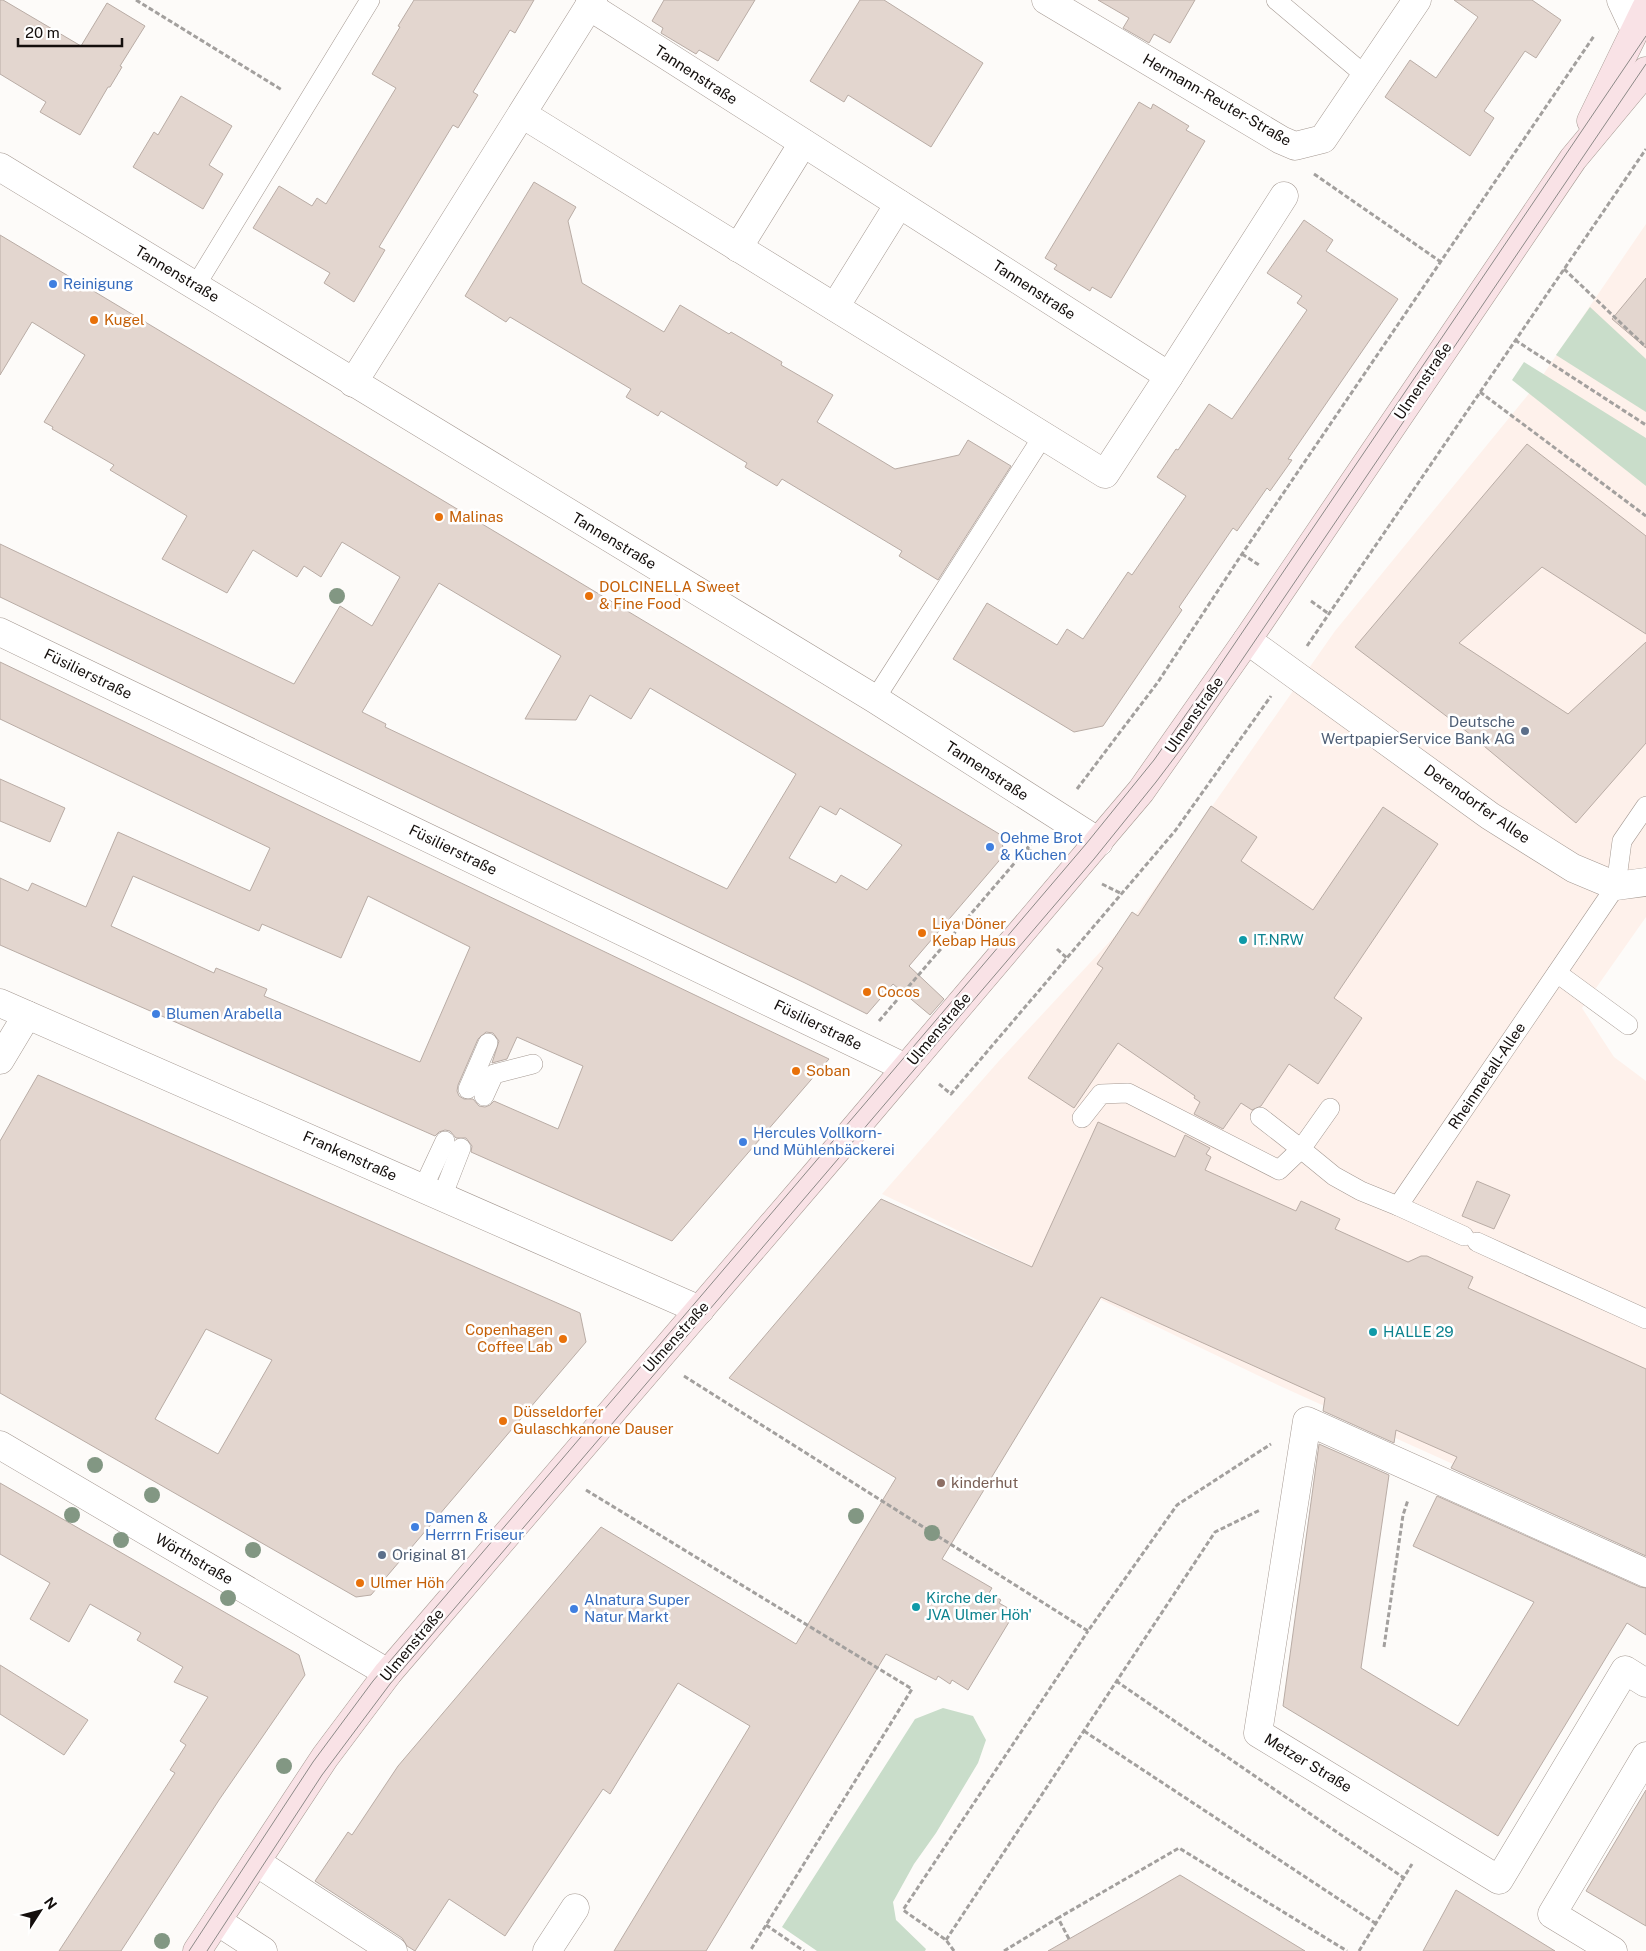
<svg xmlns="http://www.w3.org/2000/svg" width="1646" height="1951" font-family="'Public Sans',sans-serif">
<rect width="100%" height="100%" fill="#fdfbf9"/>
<!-- built -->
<polygon fill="#fef1eb" points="1646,224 1646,917 1582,1008 1614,1057 1646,1081 1646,1551 1280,1386 882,1194 998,1062 1140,909 1335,631 1536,385"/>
<!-- green -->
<g fill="#c9ddca">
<polygon points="1590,307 1646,359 1646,412 1556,355"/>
<polygon points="1524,362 1646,438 1646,486 1512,380"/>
<polygon points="943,1708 973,1716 986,1740 978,1763 936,1833 914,1864 893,1902 896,1920 926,1949 925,1951 817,1951 782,1927 915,1719"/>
</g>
<!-- building -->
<g fill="#e3d6cf" stroke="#b9aca5" fill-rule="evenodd">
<polygon points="0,0 3,0 81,46 107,3 145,26 120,66 122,67 110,87 108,87 80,135 40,112 46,102 0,74"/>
<polygon points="414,0 534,0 515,33 510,30 473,92 478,95 458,128 453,125 379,247 385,250 354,302 324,283 330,273 253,228 279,186 312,206 317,198 326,204 396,88 372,74 400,27 398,26"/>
<polygon points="664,0 755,0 718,61 699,50 696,54 661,33 663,28 652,21"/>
<polygon points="860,0 884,0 983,63 931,147 848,95 844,102 810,81"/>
<polygon points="1098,0 1195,0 1170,43 1154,34 1149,43 1123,28 1129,18"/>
<polygon points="1454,0 1532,0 1561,20 1536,58 1525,51 1484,111 1494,118 1470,156 1385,97 1410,60 1436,78 1478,17"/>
<polygon points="181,96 232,126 209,165 223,174 203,209 133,167 154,132 158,135"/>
<polygon points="1139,102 1151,109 1153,104 1189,126 1186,130 1205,141 1111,298 1092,287 1090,291 1054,269 1057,265 1045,258"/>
<polygon points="534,182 576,207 568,221 582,283 664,332 680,305 729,334 731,332 782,362 781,365 833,395 817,422 895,469 959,455 968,440 1011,466 938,580 899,556 902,551 782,479 777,486 745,467 747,463 661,411 658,416 626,397 631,389 510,317 506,322 465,296"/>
<polygon points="1304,220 1333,240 1326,251 1398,299 1288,459 1292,460 1270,491 1267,488 1237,531 1233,528 1179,607 1182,610 1103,726 1074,732 953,659 987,603 1057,645 1067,629 1083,639 1128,572 1132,575 1186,496 1157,477 1176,449 1178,450 1209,404 1232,419 1307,310 1297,303 1302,296 1267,273"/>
<path d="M 0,235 L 1001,835 L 1004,855 L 909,966 L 944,999 L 930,1015 L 893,984 L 867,1014 L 805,983 L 0,597 L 0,544 L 294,684 L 340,606 L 372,626 L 400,577 L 342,542 L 321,577 L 304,566 L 297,577 L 253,550 L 227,593 L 162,559 L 187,516 L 110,470 L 114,465 L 52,429 L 53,427 L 44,422 L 85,355 L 32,322 L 0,375 ZM 439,583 L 561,656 L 525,719 L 576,720 L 590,695 L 631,719 L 650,688 L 796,774 L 727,889 L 385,727 L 386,724 L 362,712 ZM 820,806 L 836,815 L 840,808 L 902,845 L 867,890 L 841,875 L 836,883 L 789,858 Z"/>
<polygon points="1646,278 1646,348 1612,319"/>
<polygon points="1527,444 1646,536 1646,634 1542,567 1459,643 1568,714 1646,642 1646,743 1576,823 1466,731 1355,647"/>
<path d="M 0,662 L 747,1020 L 829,1059 L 672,1241 L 471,1152 L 472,1146 L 466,1138 L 456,1138 L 450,1131 L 445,1130 L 439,1132 L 435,1136 L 0,945 L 0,878 L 28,891 L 32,883 L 86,907 L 118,832 L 250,891 L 270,848 L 0,719 ZM 133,876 L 259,931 L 262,924 L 341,958 L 368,896 L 470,947 L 420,1062 L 264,996 L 267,989 L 216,968 L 214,973 L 111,926 ZM 486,1032 L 493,1033 L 499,1041 L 492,1063 L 507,1059 L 517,1037 L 583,1066 L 558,1129 L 494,1101 L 490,1105 L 485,1107 L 479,1106 L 473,1099 L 464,1099 L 459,1096 L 457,1091 L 458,1085 L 478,1039 Z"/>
<polygon points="0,779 65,808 50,842 0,821"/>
<polygon points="1211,806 1257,837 1241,861 1313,910 1383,807 1438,844 1334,998 1362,1018 1318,1084 1289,1064 1261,1106 1252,1110 1241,1103 1223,1129 1194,1114 1200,1102 1194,1098 1195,1096 1118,1043 1074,1108 1028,1078 1103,968 1097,964 1132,912 1138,916"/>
<path d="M 38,1075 L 580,1313 L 586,1342 L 371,1595 L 356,1597 L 0,1393 L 0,1141 ZM 206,1329 L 272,1360 L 218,1454 L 155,1419 Z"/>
<polygon points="1098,1122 1175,1157 1185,1135 1210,1148 1206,1154 1211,1157 1205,1170 1296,1211 1301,1201 1340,1219 1335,1229 1408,1262 1421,1256 1427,1256 1473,1277 1468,1288 1646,1369 1646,1556 1451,1468 1457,1457 1396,1430 1394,1443 1323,1411 1325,1398 1101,1297 942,1559 992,1588 989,1593 1001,1600 999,1603 1015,1612 968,1690 952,1680 950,1684 938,1676 936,1680 886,1654 706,1951 614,1951 750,1726 678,1683 610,1794 603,1789 505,1936 449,1899 415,1951 407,1946 402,1938 315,1881 348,1832 352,1835 398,1766 601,1527 796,1644 896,1478 729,1378 881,1199 1032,1267"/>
<polygon points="1477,1181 1510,1195 1494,1229 1462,1216"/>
<polygon points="1319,1444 1389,1475 1361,1668 1458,1726 1534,1602 1413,1546 1437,1496 1640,1587 1646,1588 1646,1635 1627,1623 1498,1836 1283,1706"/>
<polygon points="0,1483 299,1655 305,1675 219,1800 121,1951 59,1951 175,1773 170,1770 186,1745 180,1741 208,1697 174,1682 183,1667 137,1640 141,1633 90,1604 69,1642 30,1619 50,1583 0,1554"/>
<polygon points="0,1665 88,1720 64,1755 0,1714"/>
<polygon points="1646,1790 1646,1926 1586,1891"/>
<polygon points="1180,1875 1305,1951 1048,1951 1139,1899"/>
<polygon points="1456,1890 1555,1951 1423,1951"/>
</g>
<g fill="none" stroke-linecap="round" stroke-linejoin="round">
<defs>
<g id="service">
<polyline points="1276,0 1366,76"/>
<polyline points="196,285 370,0"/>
<polyline points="875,699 1043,436"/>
<polyline points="1557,973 1628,1025"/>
<polyline points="468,1089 488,1043"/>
<polyline points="484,1096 494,1074 533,1064"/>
<polyline points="1330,1108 1301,1149 1334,1176 1361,1191 1398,1206"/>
<polyline points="1082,1118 1101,1094 1128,1093 1279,1170 1301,1149 1260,1117"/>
<polyline points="423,1188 445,1141"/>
<polyline points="442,1197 461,1148"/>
<polyline points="1464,1236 1398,1206 1616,886 1622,841 1646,806"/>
<polyline points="1477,1242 1646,1319"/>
</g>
<g id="minor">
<polyline points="1046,0 1281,140 1295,146 1323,139 1417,0"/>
<polyline points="1621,0 1635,30"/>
<polyline points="522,114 1105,474 1169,376 589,6"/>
<polyline points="0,167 875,699 1099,842"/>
<polyline points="738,248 803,143"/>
<polyline points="835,307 899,204"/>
<polyline points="1169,376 1284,196"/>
<polyline points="353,383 593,0"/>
<polyline points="0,632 906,1068"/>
<polyline points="1247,640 1490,816 1573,868 1616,886 1646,882"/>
<polyline points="0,1003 700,1310"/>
<polyline points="0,1060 27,1015"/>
<polyline points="0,1445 388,1673"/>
<polyline points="1646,1573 1307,1421 1258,1733 1499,1880 1625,1670 1646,1683"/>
<polyline points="256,1862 393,1951"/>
<polyline points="217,1921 263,1951"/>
<polyline points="547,1951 575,1908"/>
<polyline points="1613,1951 1552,1914 1646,1756"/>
</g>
<g id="secondary">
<polyline points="1591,121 1646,8"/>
<polyline points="197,1951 325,1757 388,1673 834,1153 1141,791 1247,640 1573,159 1646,71"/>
</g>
</defs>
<!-- service casing -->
<use href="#service" stroke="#a49891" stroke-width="20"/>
<!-- minor casing -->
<use href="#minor" stroke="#a49891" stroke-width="29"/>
<!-- secondary casing -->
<use href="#secondary" stroke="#a49891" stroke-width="29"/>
<!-- path -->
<g stroke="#a3a09e" stroke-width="3" stroke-dasharray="5 2.5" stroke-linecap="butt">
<polyline points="136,0 282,90"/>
<polyline points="1314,174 1441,262"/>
<polyline points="1564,269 1646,347"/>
<polyline points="1515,340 1646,425"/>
<polyline points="1480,392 1646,516"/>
<polyline points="1242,554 1259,565"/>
<polyline points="1311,601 1329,614"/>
<polyline points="1307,646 1646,149"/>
<polyline points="1077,789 1158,682 1242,554 1594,36"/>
<polyline points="1027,849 1044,857"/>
<polyline points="1023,852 1033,861"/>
<polyline points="1102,884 1122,894"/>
<polyline points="1057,949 1067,958"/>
<polyline points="879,1021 1036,838"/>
<polyline points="939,1084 951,1094 1175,831 1271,696"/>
<polyline points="684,1376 1088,1631 1177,1505 1271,1444"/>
<polyline points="586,1490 912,1689 750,1951"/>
<polyline points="1384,1647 1403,1515 1408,1500"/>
<polyline points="1116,1681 1404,1878"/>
<polyline points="1084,1731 1375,1923"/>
<polyline points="766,1925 804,1951"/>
<polyline points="1069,1939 1058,1918 1179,1848 1347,1951"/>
<polyline points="946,1940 1215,1532 1260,1510"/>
<polyline points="954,1951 946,1940 903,1910 1088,1631"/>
<polyline points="1004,1951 1058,1918"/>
<polyline points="1359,1951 1412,1864"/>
</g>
<!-- service -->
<use href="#service" stroke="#fff" stroke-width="19"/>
<!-- minor -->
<use href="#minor" stroke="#fff" stroke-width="28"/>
<!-- secondary -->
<use href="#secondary" stroke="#f9e2e6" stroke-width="28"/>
<!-- tram -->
<g stroke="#8c8987" stroke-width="1">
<polyline points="189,1951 313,1762 373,1681 1086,844 1154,760 1208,683 1646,36"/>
<polyline points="207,1951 322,1775 390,1684 1094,859 1156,782 1187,741 1646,64"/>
</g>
</g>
<!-- trees -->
<g fill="#829783">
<circle cx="337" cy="596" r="8"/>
<circle cx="95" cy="1465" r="8"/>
<circle cx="152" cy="1495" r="8"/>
<circle cx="72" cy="1515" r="8"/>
<circle cx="856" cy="1516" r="8"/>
<circle cx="932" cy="1533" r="8"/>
<circle cx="121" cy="1540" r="8"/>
<circle cx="253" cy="1550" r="8"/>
<circle cx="228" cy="1598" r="8"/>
<circle cx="284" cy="1766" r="8"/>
<circle cx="162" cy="1941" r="8"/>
</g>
<!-- markers -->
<g fill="#3f7fe0" stroke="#fff" stroke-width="2">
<circle cx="53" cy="284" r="5"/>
<circle cx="990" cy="847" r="5"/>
<circle cx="156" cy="1014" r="5"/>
<circle cx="743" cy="1142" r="5"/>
<circle cx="415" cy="1527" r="5"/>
<circle cx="574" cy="1609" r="5"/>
</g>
<g fill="#e8710a" stroke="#fff" stroke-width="2">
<circle cx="94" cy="320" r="5"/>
<circle cx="439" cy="517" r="5"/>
<circle cx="589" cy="596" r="5"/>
<circle cx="922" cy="933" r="5"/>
<circle cx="867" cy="992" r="5"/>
<circle cx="796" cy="1071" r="5"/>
<circle cx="563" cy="1339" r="5"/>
<circle cx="503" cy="1421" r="5"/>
<circle cx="360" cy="1583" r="5"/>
</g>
<g fill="#5c6f8a" stroke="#fff" stroke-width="2">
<circle cx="1525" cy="731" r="5"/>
<circle cx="382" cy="1555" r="5"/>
</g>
<g fill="#0f9aa8" stroke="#fff" stroke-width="2">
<circle cx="1243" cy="940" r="5"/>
<circle cx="1373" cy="1332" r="5"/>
<circle cx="916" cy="1607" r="5"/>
</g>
<circle fill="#8d6e63" stroke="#fff" stroke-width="2" cx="941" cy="1483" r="5"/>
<g text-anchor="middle" stroke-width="5" stroke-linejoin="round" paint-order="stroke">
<!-- street labels -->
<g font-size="15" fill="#140f0d" stroke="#fff">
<text transform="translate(696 75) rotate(33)" y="5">Tannenstraße</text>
<text transform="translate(1217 100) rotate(30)" y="5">Hermann-Reuter-Straße</text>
<text transform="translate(177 274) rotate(31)" y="5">Tannenstraße</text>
<text transform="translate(1034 290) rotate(33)" y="5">Tannenstraße</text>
<text transform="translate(1423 381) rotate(-56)" y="5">Ulmenstraße</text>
<text transform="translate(614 541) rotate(31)" y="5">Tannenstraße</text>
<text transform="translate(88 674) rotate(26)" y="5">Füsilierstraße</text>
<text transform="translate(1194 715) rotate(-55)" y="5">Ulmenstraße</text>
<text transform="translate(987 771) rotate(33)" y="5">Tannenstraße</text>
<text transform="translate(1477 804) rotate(35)" y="5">Derendorfer Allee</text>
<text transform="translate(453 850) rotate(26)" y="5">Füsilierstraße</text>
<text transform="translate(818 1025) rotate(26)" y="5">Füsilierstraße</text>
<text transform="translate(939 1029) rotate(-50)" y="5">Ulmenstraße</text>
<text transform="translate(1487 1076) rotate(-56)" y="5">Rheinmetall-Allee</text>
<text transform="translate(350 1156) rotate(24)" y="5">Frankenstraße</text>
<text transform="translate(676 1337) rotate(-48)" y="5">Ulmenstraße</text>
<text transform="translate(194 1559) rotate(30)" y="5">Wörthstraße</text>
<text transform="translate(412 1645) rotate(-50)" y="5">Ulmenstraße</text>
<text transform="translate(1308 1763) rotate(31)" y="5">Metzer Straße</text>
</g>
<!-- shop labels -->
<g font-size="15" fill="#366cbe" stroke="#fff" text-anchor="start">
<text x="63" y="289">Reinigung</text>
<text x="1000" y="843">Oehme Brot<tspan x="1000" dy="17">&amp; Kuchen</tspan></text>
<text x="166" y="1019">Blumen Arabella</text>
<text x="753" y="1138">Hercules Vollkorn-<tspan x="753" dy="17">und Mühlenbäckerei</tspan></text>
<text x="425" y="1523">Damen &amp;<tspan x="425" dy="17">Herrrn Friseur</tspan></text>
<text x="584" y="1605">Alnatura Super<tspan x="584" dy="17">Natur Markt</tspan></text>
</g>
<!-- food labels -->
<g font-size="15" fill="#c56008" stroke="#fff" text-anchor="start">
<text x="104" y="325">Kugel</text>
<text x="449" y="522">Malinas</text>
<text x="599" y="592">DOLCINELLA Sweet<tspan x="599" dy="17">&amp; Fine Food</tspan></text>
<text x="932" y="929">Liya Döner<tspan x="932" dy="17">Kebap Haus</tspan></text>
<text x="877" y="997">Cocos</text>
<text x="806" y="1076">Soban</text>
<text x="553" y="1335" text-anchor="end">Copenhagen<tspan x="553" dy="17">Coffee Lab</tspan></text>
<text x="513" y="1417">Düsseldorfer<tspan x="513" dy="17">Gulaschkanone Dauser</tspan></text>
<text x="370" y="1588">Ulmer Höh</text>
</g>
<!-- service labels -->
<g font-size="15" fill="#4e5e75" stroke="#fff" text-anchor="end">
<text x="1515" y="727">Deutsche<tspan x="1515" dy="17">WertpapierService Bank AG</tspan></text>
<text x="392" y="1560" text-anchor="start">Original 81</text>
</g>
<!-- culture labels -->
<g font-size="15" fill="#0d838f" stroke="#fff" text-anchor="start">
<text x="1253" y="945">IT.NRW</text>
<text x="1383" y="1337">HALLE 29</text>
<text x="926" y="1603">Kirche der<tspan x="926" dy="17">JVA Ulmer Höh'</tspan></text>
</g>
<!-- education labels -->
<g font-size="15" fill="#785e54" stroke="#fff" text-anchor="start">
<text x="951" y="1488">kinderhut</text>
</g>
</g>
<!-- north arrow -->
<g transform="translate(40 1911) rotate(54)" stroke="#ffffff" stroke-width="4" paint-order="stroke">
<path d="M0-4L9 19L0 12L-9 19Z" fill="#140f0d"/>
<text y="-8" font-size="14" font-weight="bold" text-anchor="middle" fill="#140f0d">N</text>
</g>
<!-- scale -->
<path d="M18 38v8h104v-8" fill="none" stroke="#140f0d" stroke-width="2.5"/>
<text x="25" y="38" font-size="15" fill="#140f0d" stroke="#ffffff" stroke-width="4" paint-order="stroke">20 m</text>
</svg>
